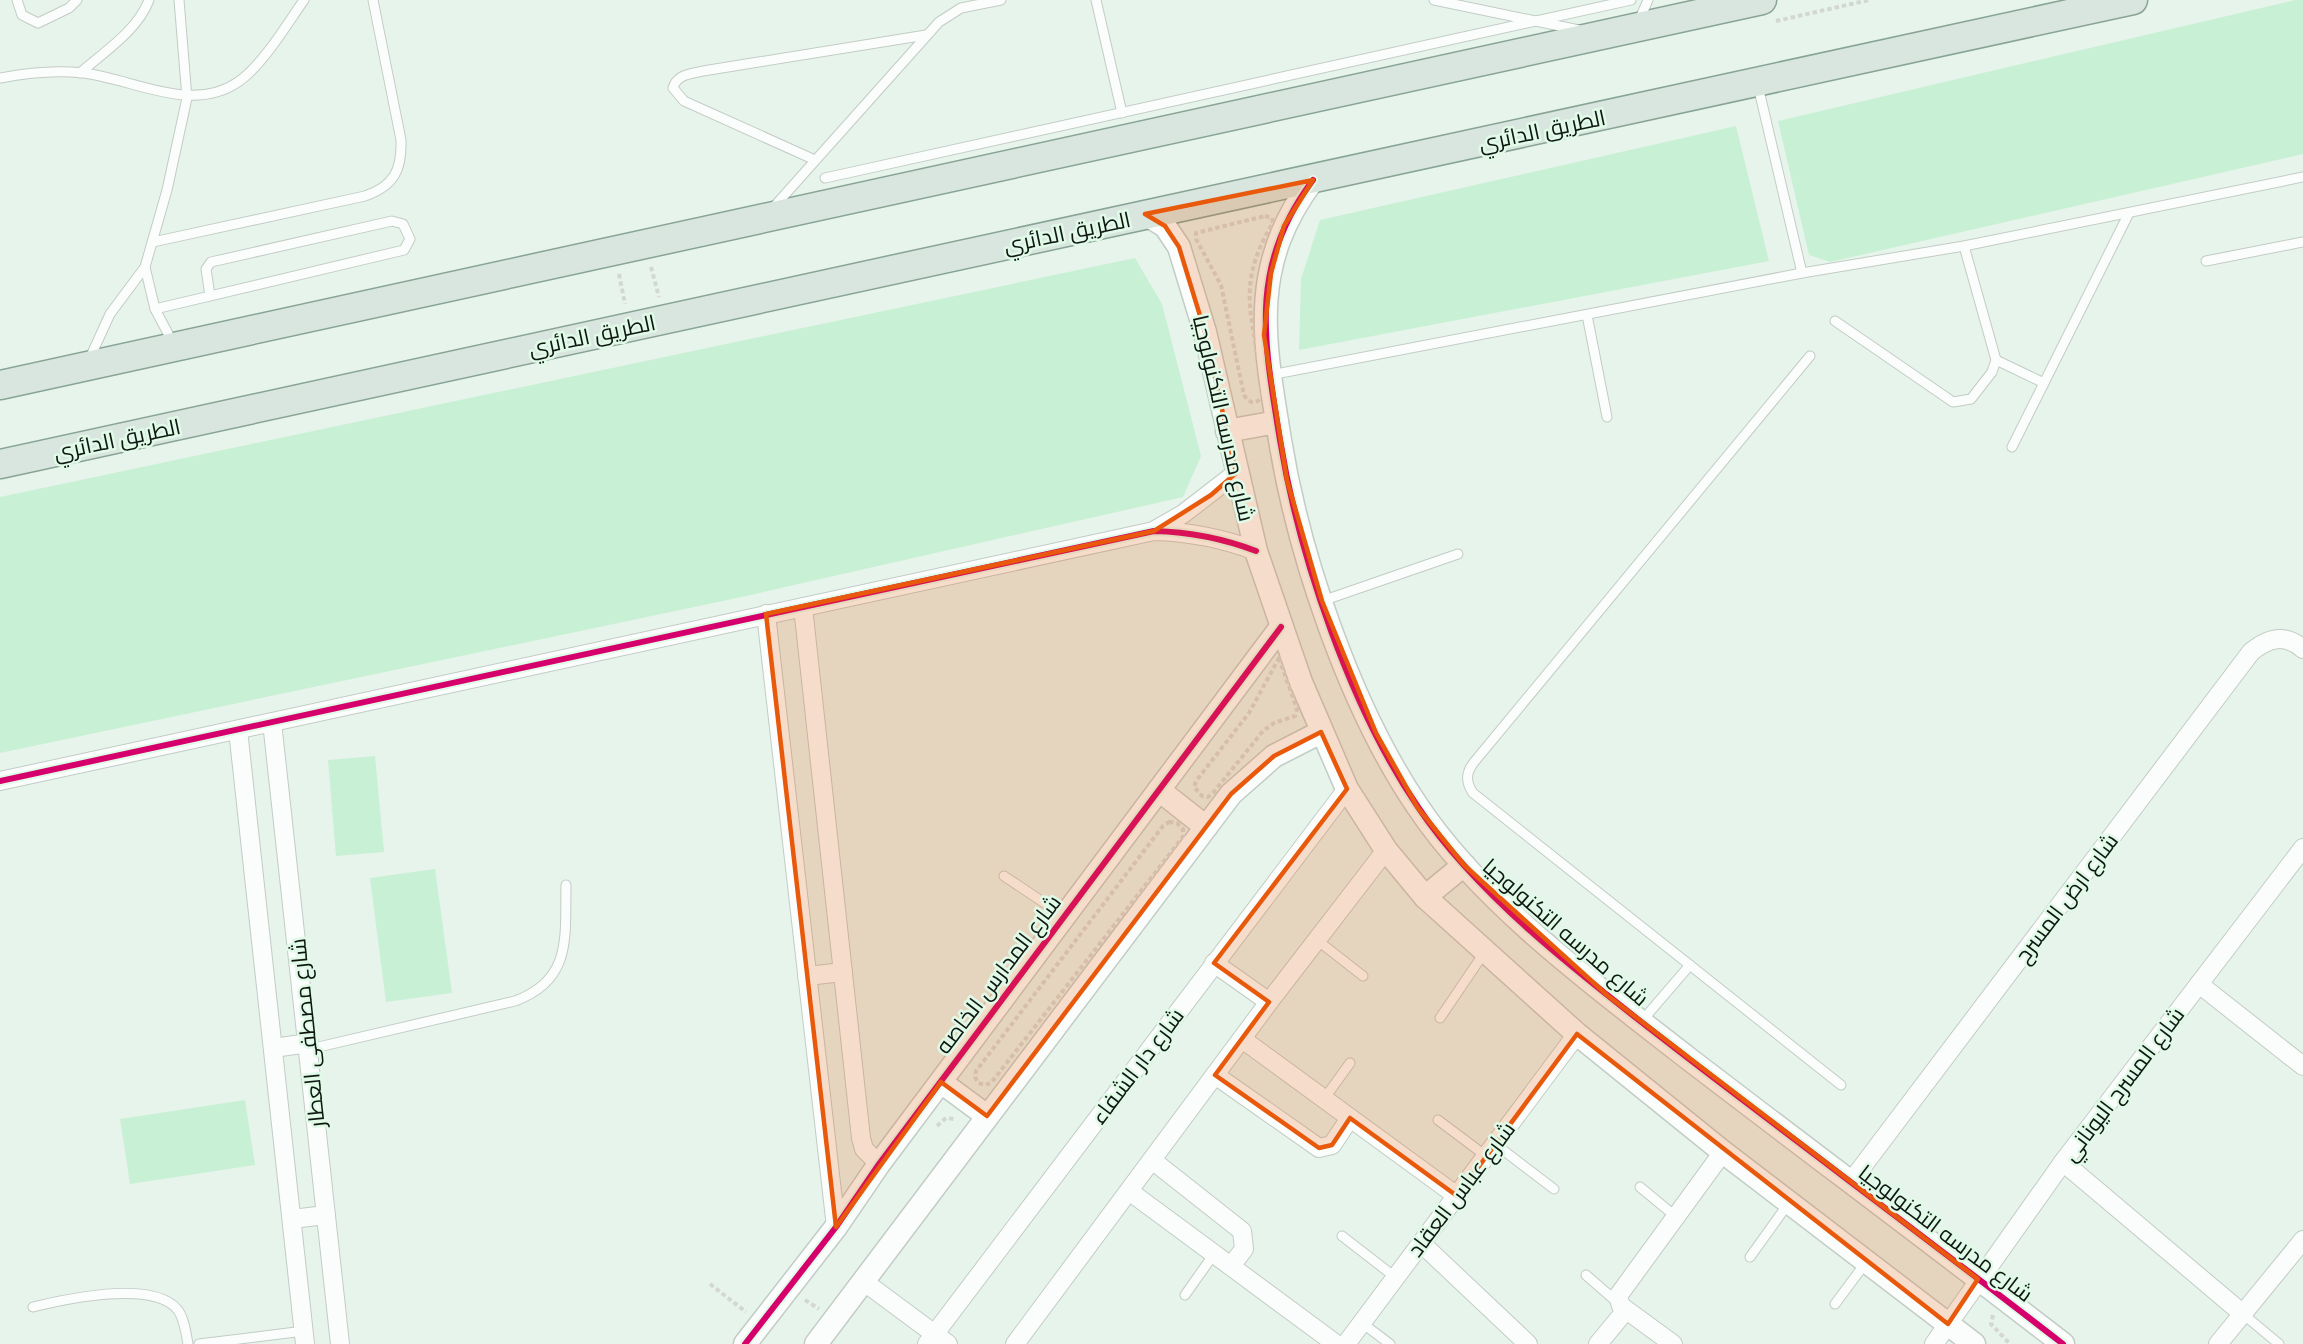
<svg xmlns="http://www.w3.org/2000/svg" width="2303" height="1344" font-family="'Zilla Slab',Cairo,serif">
<rect width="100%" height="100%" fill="#e7f4eb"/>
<!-- green -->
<g fill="#c8f0d4">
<polygon points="2295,0 2303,0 2303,154 1830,262 1809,255 1778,121"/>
<polygon points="1736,126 1769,261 1299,350 1301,279 1320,220"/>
<polygon points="1135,258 1162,304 1201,456 1183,497 737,598 0,753 0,497"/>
<polygon points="375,756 384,852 336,856 328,760"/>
<polygon points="435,869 452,993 386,1002 370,878"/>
<polygon points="245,1100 255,1165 130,1184 120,1119"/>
</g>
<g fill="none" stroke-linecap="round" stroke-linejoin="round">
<defs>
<g id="service">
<polyline points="17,0 22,15 38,23 69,8 77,0"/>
<polyline points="1096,0 1122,113"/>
<polyline points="1434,0 1579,30"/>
<polyline points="1638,23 1648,0"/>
<path d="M 80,73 C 104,52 138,30 149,0"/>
<path d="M 0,78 C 26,73 56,70 83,73 C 134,79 191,114 238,82 C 262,66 287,24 304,0"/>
<polyline points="1758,86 1802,273"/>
<path d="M 815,160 L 684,101 L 673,88 C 677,74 691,74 703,71 L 926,35"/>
<polyline points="825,178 1631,0"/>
<polyline points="772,209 939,22 961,8 1001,0"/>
<path d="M 153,242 L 365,196 C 394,186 402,170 401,140 L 373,0"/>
<polyline points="2206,261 2303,242"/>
<polyline points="145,267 155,309 173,343"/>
<polyline points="155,309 404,250 410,239 403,224 392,221 211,262 206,269 210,296"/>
<polyline points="1587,315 1607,417"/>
<polyline points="1835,321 1953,402 1971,399 1992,372 1996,360 1964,246"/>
<path d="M 1810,356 L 1475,761 C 1466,772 1465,781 1473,793 L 1841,1085"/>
<polyline points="89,360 110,314 145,267 167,190 187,98 179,0"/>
<polyline points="1996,360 2044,383"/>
<polyline points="1270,375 1802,273 1964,246 2303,177"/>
<polyline points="2012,447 2129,213"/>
<polyline points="1322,601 1458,554"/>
<polyline points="1004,876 1064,916"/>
<polyline points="1317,940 1363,976"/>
<polyline points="1440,1018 1484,953"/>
<polyline points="1641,1022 1690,965"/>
<path d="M 310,1049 L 515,1001 C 572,980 565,938 566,885"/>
<polyline points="1324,1099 1350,1063"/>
<polyline points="1438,1120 1486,1156"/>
<polyline points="1495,1144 1554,1189"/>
<polyline points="1640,1187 1675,1216"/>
<polyline points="1342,1236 1395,1277"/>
<polyline points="1750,1257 1788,1204"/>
<polyline points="1586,1275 1617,1302"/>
<polyline points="1185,1295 1214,1254"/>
<polyline points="1835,1304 1867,1261"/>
<path d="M 33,1307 C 66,1299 152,1280 177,1309 C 184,1317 186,1333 188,1344"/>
<polyline points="2243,1314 2279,1344"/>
<polyline points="1362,1323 1390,1344"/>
<polyline points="199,1344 304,1331"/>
</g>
<g id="minor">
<polyline points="1155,530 1183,514 1236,473"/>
<polyline points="803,607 861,1138 864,1149 879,1164"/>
<polyline points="766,614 836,1227"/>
<polyline points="272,722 340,1344"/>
<polyline points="238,730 305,1344"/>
<path d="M 0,781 L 1154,531 C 1191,532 1222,538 1256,551"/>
<polyline points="1214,963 1269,1002"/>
<polyline points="807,976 843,972"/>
<polyline points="2199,984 2303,1066"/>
<polyline points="1242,1039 1457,1196"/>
<polyline points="273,1048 309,1043"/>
<polyline points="1215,1075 1319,1148 1332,1145 1350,1118"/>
<polyline points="1152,1160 1242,1231 1244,1249 1231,1266"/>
<polyline points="2063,1162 2243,1314"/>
<path d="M 1850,1183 L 2251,652 C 2268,638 2285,633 2303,649"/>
<polyline points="1129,1191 1336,1344"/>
<polyline points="292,1219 326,1215"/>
<polyline points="1421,1243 1528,1344"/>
<polyline points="863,1281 948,1344"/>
<polyline points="927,1344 1347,789"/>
<polyline points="1015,1344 1269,1002 1386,850"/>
<polyline points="1346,1344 1577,1034"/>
<polyline points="1598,1344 1626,1310"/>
<polyline points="1673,1344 1621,1306 1618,1296 1723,1152"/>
<polyline points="1934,1344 2063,1162 2303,848"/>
<polyline points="2218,1344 2303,1240"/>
</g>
<g id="tertiary">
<path d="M 1313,180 C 1248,266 1264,341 1280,440 C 1299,557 1351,709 1418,807 C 1482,903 1598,988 1689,1059 C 1813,1154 1939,1248 2063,1344"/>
<polyline points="1145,214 1165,226 1179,247 1205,332 1256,551 1301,682 1347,789 1386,850 1425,897 1577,1034 1723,1152 1974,1344"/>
<polyline points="1227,431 1277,422"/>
<polyline points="1159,790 1206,827"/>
<polyline points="1425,897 1464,865"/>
<polyline points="941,1082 987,1116"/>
<polyline points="745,1344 836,1227 879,1164 1281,627"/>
<polyline points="816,1344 1231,794 1274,756 1321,732"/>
</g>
<g id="primary">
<polyline points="0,385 1762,0"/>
<polyline points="0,464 2133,0"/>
</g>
</defs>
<!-- service casing -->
<use href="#service" stroke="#c2ccc5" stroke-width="11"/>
<!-- minor casing -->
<use href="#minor" stroke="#c2ccc5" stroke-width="20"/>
<!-- tertiary casing -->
<use href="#tertiary" stroke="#c2ccc5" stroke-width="25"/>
<!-- primary casing -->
<use href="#primary" stroke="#88a495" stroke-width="31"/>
<!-- path -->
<g stroke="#d3d7d4" stroke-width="4" stroke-dasharray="4.5 3" stroke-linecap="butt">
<polyline points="1776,21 1869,0"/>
<path d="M 1265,216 L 1272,218 L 1273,223 C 1230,293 1259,325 1262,396 C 1257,405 1249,404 1244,395 L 1221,285 L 1196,239 L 1196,233 Z"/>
<polyline points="651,267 659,297"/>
<polyline points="619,274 625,304"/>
<polygon points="1279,658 1297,709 1295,716 1274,723 1263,731 1213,793 1208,797 1202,796 1194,787 1196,781 1249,713"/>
<polygon points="1169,822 1177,823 1183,829 1183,837 991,1083 985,1085 978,1083 975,1077 976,1071 1163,826"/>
<polyline points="937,1126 946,1118 954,1119"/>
<polyline points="710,1284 746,1312"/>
<polyline points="805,1300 819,1309"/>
<polyline points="1993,1315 1991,1324 2010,1344"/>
</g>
<!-- service -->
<use href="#service" stroke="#fbfdfc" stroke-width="9"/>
<!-- minor -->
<use href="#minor" stroke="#fbfdfc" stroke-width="18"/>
<!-- tertiary -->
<use href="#tertiary" stroke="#fbfdfc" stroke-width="22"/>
<!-- primary -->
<use href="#primary" stroke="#d8e6df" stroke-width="28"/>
<defs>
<g id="cycleway">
<path d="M 1313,180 C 1248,266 1264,341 1280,440 C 1299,557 1351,709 1418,807 C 1482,903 1598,988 1689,1059 C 1813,1154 1939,1248 2063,1344"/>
<path d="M 0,781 L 1154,531 C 1191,532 1222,538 1256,551"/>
<polyline points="745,1344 836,1227 879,1164 1281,627"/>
</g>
</defs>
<!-- cycleway casing -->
<use href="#cycleway" stroke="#e1fae8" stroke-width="10"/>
<!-- cycleway -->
<use href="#cycleway" stroke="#d6006c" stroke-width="6"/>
</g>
<!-- marked area -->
<path fill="#e8590c" fill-opacity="0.2" stroke="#e8590c" stroke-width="4.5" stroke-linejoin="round" d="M 1313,180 L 1284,226 L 1271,273 L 1264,335 L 1287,480 L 1322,601 L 1376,733 L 1418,808 L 1464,865 L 1607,995 L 1978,1279 L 1948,1324 L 1577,1034 L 1457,1196 L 1350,1118 L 1332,1145 L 1319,1148 L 1215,1075 L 1269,1002 L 1214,963 L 1347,789 L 1321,732 L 1274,756 L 1231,794 L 987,1116 L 941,1082 L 836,1227 L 766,614 L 1154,531 L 1211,495 L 1236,473 L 1205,332 L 1179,247 L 1165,226 L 1145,214 Z"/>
<g text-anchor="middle" stroke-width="5" stroke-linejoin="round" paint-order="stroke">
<!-- street labels -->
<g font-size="22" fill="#0f1711" stroke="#e1fae8">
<text transform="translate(1542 130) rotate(-12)" y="8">الطريق الدائري</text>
<text transform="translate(1067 232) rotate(-12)" y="8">الطريق الدائري</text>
<text transform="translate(592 335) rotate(-12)" y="8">الطريق الدائري</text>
<text transform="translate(1224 418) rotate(77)" y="8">شارع مدرسه التكنولوجيا</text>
<text transform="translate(117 439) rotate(-12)" y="8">الطريق الدائري</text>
<text transform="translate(2066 898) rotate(-53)" y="8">شارع ارض المسرح</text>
<text transform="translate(1566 932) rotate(41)" y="8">شارع مدرسه التكنولوجيا</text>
<text transform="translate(998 974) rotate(-53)" y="8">شارع المدارس الخاصه</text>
<text transform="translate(307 1033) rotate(-96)" y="8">شارع مصطفى العطار</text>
<text transform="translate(1137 1066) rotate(-53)" y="8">شارع دار الشفاء</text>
<text transform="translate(2123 1084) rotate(-53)" y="8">شارع المسرح اليوناني</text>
<text transform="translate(1461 1189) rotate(-53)" y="8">شارع عباس العقاد</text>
<text transform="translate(1946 1233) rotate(37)" y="8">شارع مدرسه التكنولوجيا</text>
</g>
</g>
</svg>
